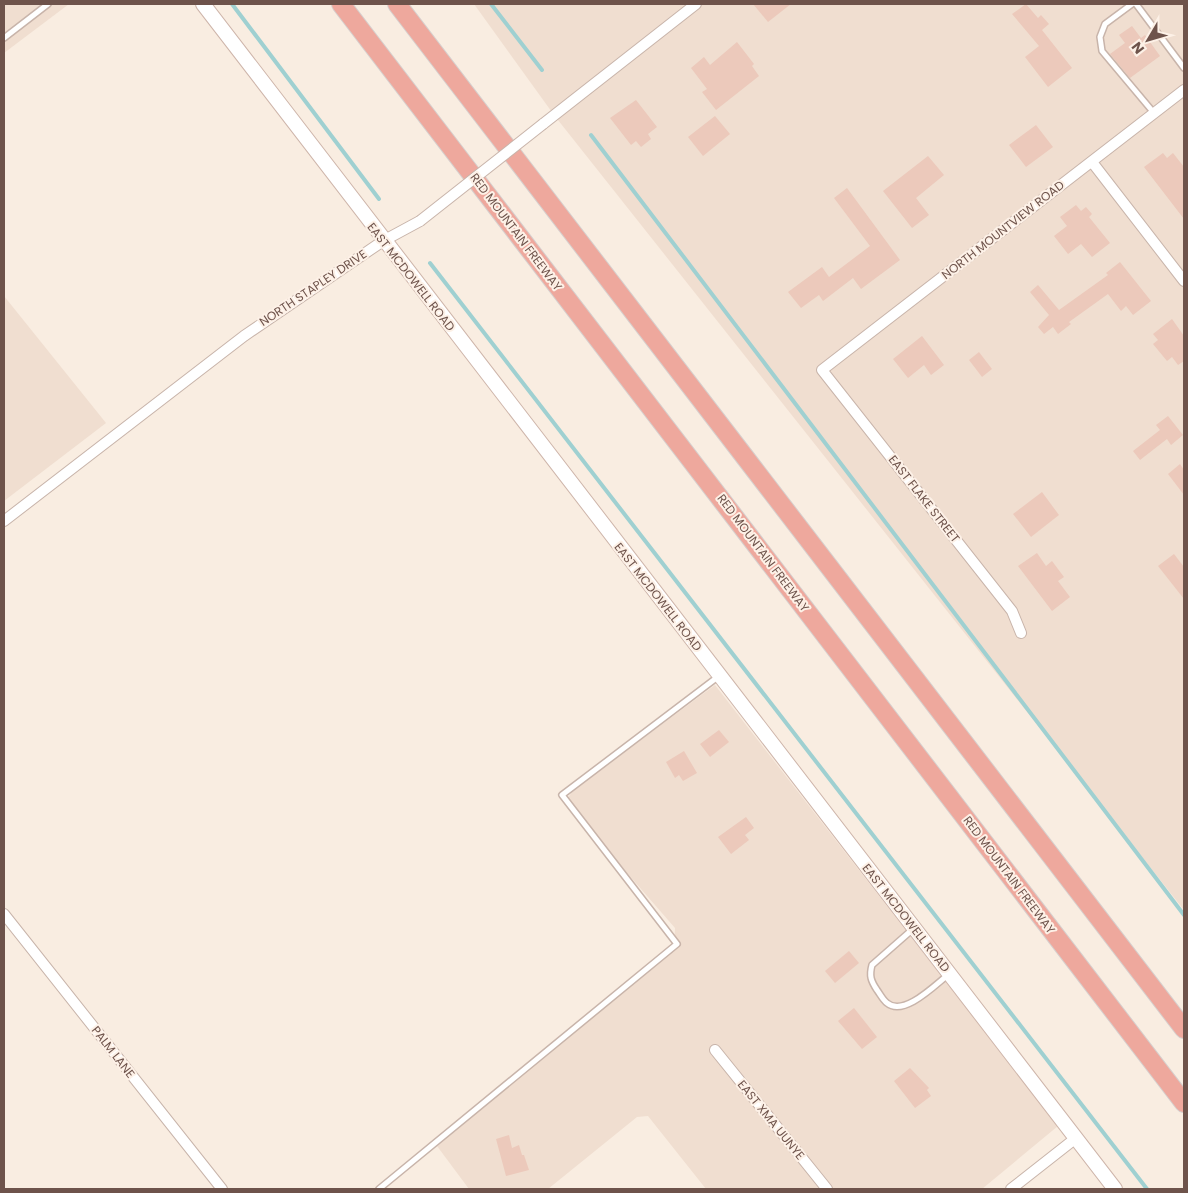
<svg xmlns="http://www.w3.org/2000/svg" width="1188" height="1193" font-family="Poppins,sans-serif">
<rect width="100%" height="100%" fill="#f9ede1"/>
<!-- residential -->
<g fill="#f0ded0">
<polygon points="4,4 69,4 4,53"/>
<polygon points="474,4 1184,4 1184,910 554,115"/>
<polygon points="4,296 106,423 4,501"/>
<polygon points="715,685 1058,1126 982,1189 706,1189 648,1116 637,1117 548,1189 469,1189 434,1142 674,950 675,928 573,811 568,798 573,790"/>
</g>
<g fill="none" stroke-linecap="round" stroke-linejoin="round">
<!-- stream -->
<g stroke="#9fd0d1" stroke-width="4">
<polyline points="232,4 379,199"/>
<polyline points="491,4 542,70"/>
<polyline points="591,135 1184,915"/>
<polyline points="430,263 1147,1189"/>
</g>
</g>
<!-- building -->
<g fill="#ecc9bb">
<polygon points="753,4 791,4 768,22"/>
<polygon points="1026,4 1038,18 1041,15 1049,24 1042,30 1072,68 1048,87 1025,57 1039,46 1012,14"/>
<polygon points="1132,26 1141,38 1145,35 1160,56 1130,78 1110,54 1125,43 1119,35"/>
<polygon points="737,42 754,64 752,66 759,76 716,110 702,92 707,89 691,68 704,57 710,65"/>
<polygon points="636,100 657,127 648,134 651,139 641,147 636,141 631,145 610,118"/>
<polygon points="715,116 730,134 703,156 688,137"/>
<polygon points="1036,125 1053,147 1026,167 1009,145"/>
<polygon points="1163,153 1167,158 1173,153 1184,167 1184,219 1144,167"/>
<polygon points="928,156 944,175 916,198 929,215 912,228 883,191"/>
<polygon points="847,188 900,260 861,289 853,278 823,301 819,295 801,308 788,292 822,267 829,277 870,246 834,198"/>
<polygon points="1076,205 1081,211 1086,207 1092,214 1089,217 1110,243 1092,257 1081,244 1068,254 1054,236 1067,226 1060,217"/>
<polygon points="1120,262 1151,301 1133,315 1126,306 1121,311 1108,294 1069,322 1071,324 1058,334 1053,327 1044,334 1038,327 1049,315 1030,292 1038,285 1059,310 1108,275 1106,273"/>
<polygon points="1172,319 1184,336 1184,361 1178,365 1172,357 1167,361 1153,344 1158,340 1153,334"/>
<polygon points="922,336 944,365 931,375 924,365 908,378 893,359"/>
<polygon points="979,352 992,369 982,377 969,360"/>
<polygon points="1168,416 1183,435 1171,445 1167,439 1140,460 1133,451 1160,430 1156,425"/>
<polygon points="1180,464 1184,470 1184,495 1168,474"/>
<polygon points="1042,492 1059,515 1031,537 1013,514"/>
<polygon points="1037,553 1046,566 1052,561 1064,577 1058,581 1070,597 1052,611 1018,566"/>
<polygon points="1174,554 1184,567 1184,599 1158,566"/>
<polygon points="719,730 729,742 710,757 700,744"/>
<polygon points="684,751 697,773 683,781 679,775 675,778 666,762"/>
<polygon points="746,817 754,828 745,835 749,840 731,854 718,837"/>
<polygon points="849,951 859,963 835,983 825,971"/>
<polygon points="854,1008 877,1037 862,1049 838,1021"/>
<polygon points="910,1068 929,1088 927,1090 931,1096 915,1108 894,1081"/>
<polygon points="509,1135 512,1148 519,1145 522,1155 524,1155 529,1170 506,1176 496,1139"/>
</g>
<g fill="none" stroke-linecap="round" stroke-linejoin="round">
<defs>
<g id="lane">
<polyline points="1132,4 1105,24 1100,37 1102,51 1154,113"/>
<polyline points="1136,4 1184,68"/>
<polyline points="4,38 48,4"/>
<path d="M 913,929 L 872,965 C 869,976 871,981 877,990 C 880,994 883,1000 887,1003 C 904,1017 935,985 949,974"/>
<polyline points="379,1189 677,944 562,795 719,676"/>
</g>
<g id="street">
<polyline points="543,124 696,4"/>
<polyline points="1092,162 1184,281"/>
<polyline points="4,521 244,336 383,241 420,221"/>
<polyline points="1021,633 1012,611 822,370 1184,90"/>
<polyline points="4,914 222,1189"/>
<polyline points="715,1050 827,1189"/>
<polyline points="1011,1189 1076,1138"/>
</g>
<polyline id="secondary" points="203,4 1115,1189"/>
<g id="highway">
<polyline points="341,4 1184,1103"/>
<polyline points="397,4 1184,1029"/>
</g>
</defs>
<!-- lane casing -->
<use href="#lane" stroke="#c8b4aa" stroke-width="8"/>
<!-- street casing -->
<use href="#street" stroke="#c8b4aa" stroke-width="12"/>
<!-- secondary casing -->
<use href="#secondary" stroke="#ceb5aa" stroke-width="16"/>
<!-- highway casing -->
<use href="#highway" stroke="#d6cfcd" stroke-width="20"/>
<!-- lane -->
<use href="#lane" stroke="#fff" stroke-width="5"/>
<!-- street -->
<use href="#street" stroke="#fff" stroke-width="10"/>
<!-- secondary -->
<use href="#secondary" stroke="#fff" stroke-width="14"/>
<!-- highway -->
<use href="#highway" stroke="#eea89d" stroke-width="18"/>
<defs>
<polyline id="street-bridge" points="420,221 543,124"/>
</defs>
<!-- street-bridge casing -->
<use href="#street-bridge" stroke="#c8b4aa" stroke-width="12" stroke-linecap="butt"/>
<!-- street-bridge -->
<use href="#street-bridge" stroke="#fff" stroke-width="10"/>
</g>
<g text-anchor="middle" stroke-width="4" stroke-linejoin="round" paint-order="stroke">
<!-- street labels -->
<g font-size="12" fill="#6e534b" stroke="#fdf1e7">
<text transform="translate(1003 230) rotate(-38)" y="4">NORTH MOUNTVIEW ROAD</text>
<text transform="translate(516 232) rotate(53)" y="4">RED MOUNTAIN FREEWAY</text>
<text transform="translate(411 277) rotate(52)" y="4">EAST MCDOWELL ROAD</text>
<text transform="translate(313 288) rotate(-34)" y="4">NORTH STAPLEY DRIVE</text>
<text transform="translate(924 499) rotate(52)" y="4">EAST FLAKE STREET</text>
<text transform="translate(763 553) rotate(53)" y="4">RED MOUNTAIN FREEWAY</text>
<text transform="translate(658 597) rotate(52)" y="4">EAST MCDOWELL ROAD</text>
<text transform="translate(1009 875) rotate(53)" y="4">RED MOUNTAIN FREEWAY</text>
<text transform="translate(906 918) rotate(52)" y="4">EAST MCDOWELL ROAD</text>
<text transform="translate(113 1052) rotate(52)" y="4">PALM LANE</text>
<text transform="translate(771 1120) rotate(51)" y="4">EAST XMA UUNYE</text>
</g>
</g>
<!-- border -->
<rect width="1188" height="1193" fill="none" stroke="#6e534b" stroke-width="10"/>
<!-- north arrow -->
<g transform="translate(1148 40) rotate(232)" stroke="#fdf1e7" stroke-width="4" paint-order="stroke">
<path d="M0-4L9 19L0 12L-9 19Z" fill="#6e534b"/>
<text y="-8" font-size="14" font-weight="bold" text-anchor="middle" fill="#6e534b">N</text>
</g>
</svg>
